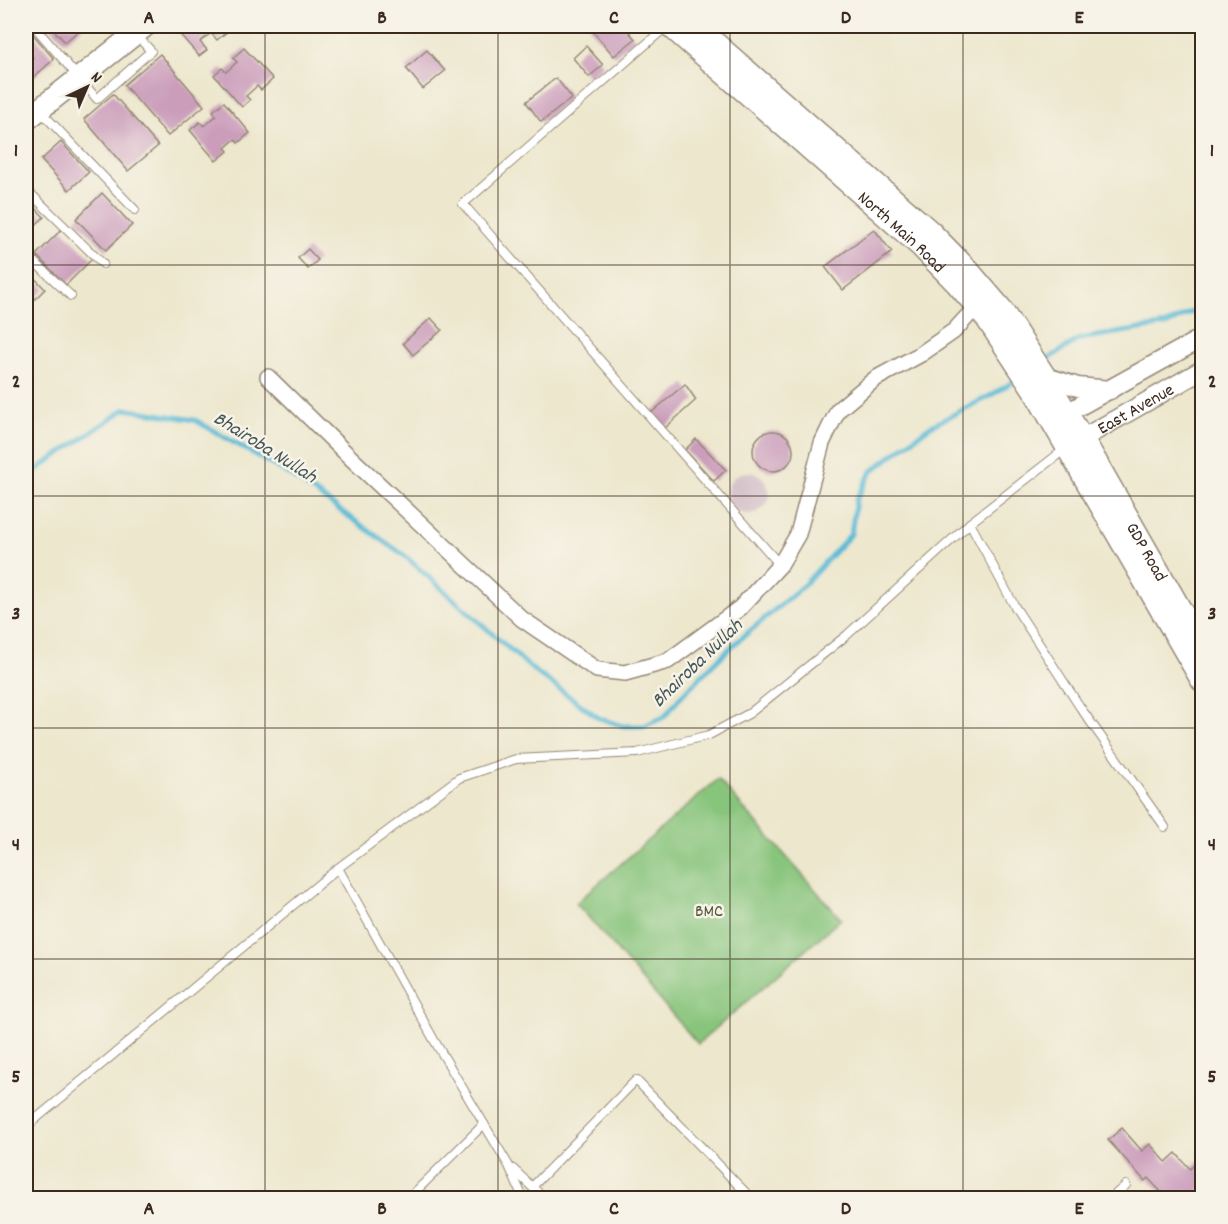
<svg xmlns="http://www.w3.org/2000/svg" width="1228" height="1224" font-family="Dekko,sans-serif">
<rect width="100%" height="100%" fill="#f7f3e8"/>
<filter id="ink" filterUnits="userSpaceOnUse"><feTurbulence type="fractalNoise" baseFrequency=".0167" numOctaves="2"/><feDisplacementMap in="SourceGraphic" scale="12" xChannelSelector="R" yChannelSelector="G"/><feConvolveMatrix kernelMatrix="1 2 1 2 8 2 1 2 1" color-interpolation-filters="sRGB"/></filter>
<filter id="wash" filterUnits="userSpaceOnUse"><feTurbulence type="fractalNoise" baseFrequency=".008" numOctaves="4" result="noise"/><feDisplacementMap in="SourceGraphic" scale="24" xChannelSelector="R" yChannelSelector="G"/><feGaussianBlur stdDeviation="1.35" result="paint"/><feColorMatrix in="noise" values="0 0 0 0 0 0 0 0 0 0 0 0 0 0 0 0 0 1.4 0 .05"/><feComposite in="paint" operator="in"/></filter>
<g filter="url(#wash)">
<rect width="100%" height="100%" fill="#ede7cd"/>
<!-- industrial -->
<circle fill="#d2bdc8" cx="748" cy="493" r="21"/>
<!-- green -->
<polygon fill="#87c47b" stroke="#61774c" stroke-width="1.5" points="718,779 841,919 698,1044 576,903"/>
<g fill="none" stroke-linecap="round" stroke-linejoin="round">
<!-- stream -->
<g stroke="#56b9d5" stroke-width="5">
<polyline points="1042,363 1079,339 1166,325 1202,307"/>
<polyline points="26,477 125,409 195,420 290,475 405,556 533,670 599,718 623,726 644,726 664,717 683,694 731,647 804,585 851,534 856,500 871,472 929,427 990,396 1019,378"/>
</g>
</g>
<g id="blocks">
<!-- building -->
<g fill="#cb9dbb">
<polygon points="26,26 54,59 33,78 26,69 26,64 33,58 26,49"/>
<polygon points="50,26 84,26 65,42"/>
<polygon points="184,26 224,26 229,30 217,40 211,33 200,42 207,50 199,56 177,31"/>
<polygon points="591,26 624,26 635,39 614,56 589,27"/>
<polygon points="586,46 603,65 589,77 573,58"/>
<polygon points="244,48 273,79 261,90 257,86 246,96 250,100 242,107 214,75 222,68 226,72 237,62 233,58"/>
<polygon points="427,50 445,71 423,89 406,68"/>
<polygon points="160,54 204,106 168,136 124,85"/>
<polygon points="556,78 572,98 541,122 526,102"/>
<polygon points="113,94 158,146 128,171 84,119"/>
<polygon points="224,102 250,133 238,143 235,139 225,148 228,151 216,161 190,130 200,122 204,126 216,116 213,111"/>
<polygon points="61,142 89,172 69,190 41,160"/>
<polygon points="102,193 132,225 106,250 76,219"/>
<polygon points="26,198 44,217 26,234"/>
<polygon points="62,229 92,259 66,285 36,255"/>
<polygon points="874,229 892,252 843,290 825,267"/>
<polygon points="308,249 318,260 308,269 298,258"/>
<polygon points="26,269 45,289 26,308"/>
<polygon points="431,318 442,330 413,355 403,343"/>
<polygon points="685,384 696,400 664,429 651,413"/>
<circle cx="773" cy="451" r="20"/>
<polygon points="696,439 726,470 714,481 685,450"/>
<polygon points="1122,1128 1142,1151 1150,1144 1166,1162 1176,1153 1190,1169 1202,1157 1202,1188 1191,1198 1155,1198 1162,1193 1148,1178 1145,1181 1108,1140"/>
</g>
</g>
</g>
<g filter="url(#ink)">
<use href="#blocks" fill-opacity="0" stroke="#948876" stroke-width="1.5"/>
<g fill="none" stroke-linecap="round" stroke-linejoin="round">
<defs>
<g id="service">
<polyline points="34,26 97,99 151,51 128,26"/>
<polyline points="667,26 463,204 780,565"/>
<polyline points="26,96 135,210"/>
<polyline points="26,189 103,264"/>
<polyline points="26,254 71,296"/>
<polyline points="970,523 1015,607 1080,707 1165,827"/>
<polyline points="1189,621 1202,610"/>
<polyline points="338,868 434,1040 509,1166 523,1198"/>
<polyline points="26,1127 338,868 459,778 516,759 637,753 709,735 750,713 847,635 970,523 1065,449"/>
<polyline points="513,1169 544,1198"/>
<polyline points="532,1187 636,1080 751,1198"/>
<polyline points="409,1198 484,1124"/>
<polyline points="1111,1198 1126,1185"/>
</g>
<polyline id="minor" points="268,377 352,459 522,619 597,670 625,673 668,661 740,608 780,565 798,534 822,443 838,410 875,379 921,354 954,331 976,307"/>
<g id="tertiary">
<polyline points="1046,377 1078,387 1110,390"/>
<polyline points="1056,419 1202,338"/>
<path id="s1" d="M 1071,445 L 1202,370"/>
</g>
<g id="secondary">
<path id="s2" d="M 670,26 L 919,245 L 957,284 L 986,318 L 1033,389 L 1202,681"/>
<path id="s3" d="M 696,26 L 931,232 L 970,272 L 1000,307 L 1043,373 L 1093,456 L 1202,647"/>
<polyline points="26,120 145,26"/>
</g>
</defs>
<!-- service casing -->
<use href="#service" stroke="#948876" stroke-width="10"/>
<!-- minor casing -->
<use href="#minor" stroke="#948876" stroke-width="18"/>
<!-- tertiary casing -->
<use href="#tertiary" stroke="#948876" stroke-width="21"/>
<!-- secondary casing -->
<use href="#secondary" stroke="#948876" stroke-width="24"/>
<!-- service -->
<use href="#service" stroke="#fff" stroke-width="8"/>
<!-- minor -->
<use href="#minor" stroke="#fff" stroke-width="15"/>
<!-- tertiary -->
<use href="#tertiary" stroke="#fff" stroke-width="18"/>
<!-- secondary -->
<use href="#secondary" stroke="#fff" stroke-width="21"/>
</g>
</g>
<!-- grid -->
<path fill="none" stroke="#3b2a1e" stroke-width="1.5" stroke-opacity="0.55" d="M 265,26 L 265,1198M 498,26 L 498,1198M 730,26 L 730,1198M 963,26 L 963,1198M 26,265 L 1202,265M 26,496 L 1202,496M 26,728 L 1202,728M 26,959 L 1202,959"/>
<g text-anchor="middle" stroke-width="5" stroke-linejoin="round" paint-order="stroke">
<!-- street labels -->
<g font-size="18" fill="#3b2a1e" stroke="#f7f3e8">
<text dy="6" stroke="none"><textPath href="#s2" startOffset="310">North Main Road</textPath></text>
<text dy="6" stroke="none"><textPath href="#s1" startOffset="74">East Avenue</textPath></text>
<text dy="6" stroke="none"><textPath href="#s3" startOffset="700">GDP Road</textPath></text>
</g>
<!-- park labels -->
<g font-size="18" fill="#52583a" stroke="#f7f3e8">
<text x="709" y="916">BMC</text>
</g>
<!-- water labels -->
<g font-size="20" font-style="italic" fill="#435555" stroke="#f7f3e8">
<text transform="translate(266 446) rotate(32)" y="7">Bhairoba Nullah</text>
<text transform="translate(696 662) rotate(-44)" y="7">Bhairoba Nullah</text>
</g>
</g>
<!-- margin -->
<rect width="1228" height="1224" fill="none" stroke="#f7f3e8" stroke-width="66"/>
<!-- north arrow -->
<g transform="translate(87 87) rotate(44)" stroke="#f7f3e8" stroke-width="4.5" paint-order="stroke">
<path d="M0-4.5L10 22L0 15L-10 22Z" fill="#3b2a1e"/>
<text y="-9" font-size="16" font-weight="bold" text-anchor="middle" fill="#3b2a1e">N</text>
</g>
<rect x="33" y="33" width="1162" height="1158" fill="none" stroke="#3b2a1e" stroke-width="2"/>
<g font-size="20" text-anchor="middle" font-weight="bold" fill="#3b2a1e">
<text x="149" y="23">A</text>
<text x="382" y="23">B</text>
<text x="614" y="23">C</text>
<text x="846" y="23">D</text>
<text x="1079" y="23">E</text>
<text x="16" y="156">1</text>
<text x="1212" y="156">1</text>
<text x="16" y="387">2</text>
<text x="1212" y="387">2</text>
<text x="16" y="619">3</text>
<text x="1212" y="619">3</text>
<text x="16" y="850">4</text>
<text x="1212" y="850">4</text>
<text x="16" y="1082">5</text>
<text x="1212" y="1082">5</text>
<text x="149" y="1214">A</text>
<text x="382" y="1214">B</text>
<text x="614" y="1214">C</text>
<text x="846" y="1214">D</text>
<text x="1079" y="1214">E</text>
</g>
</svg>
